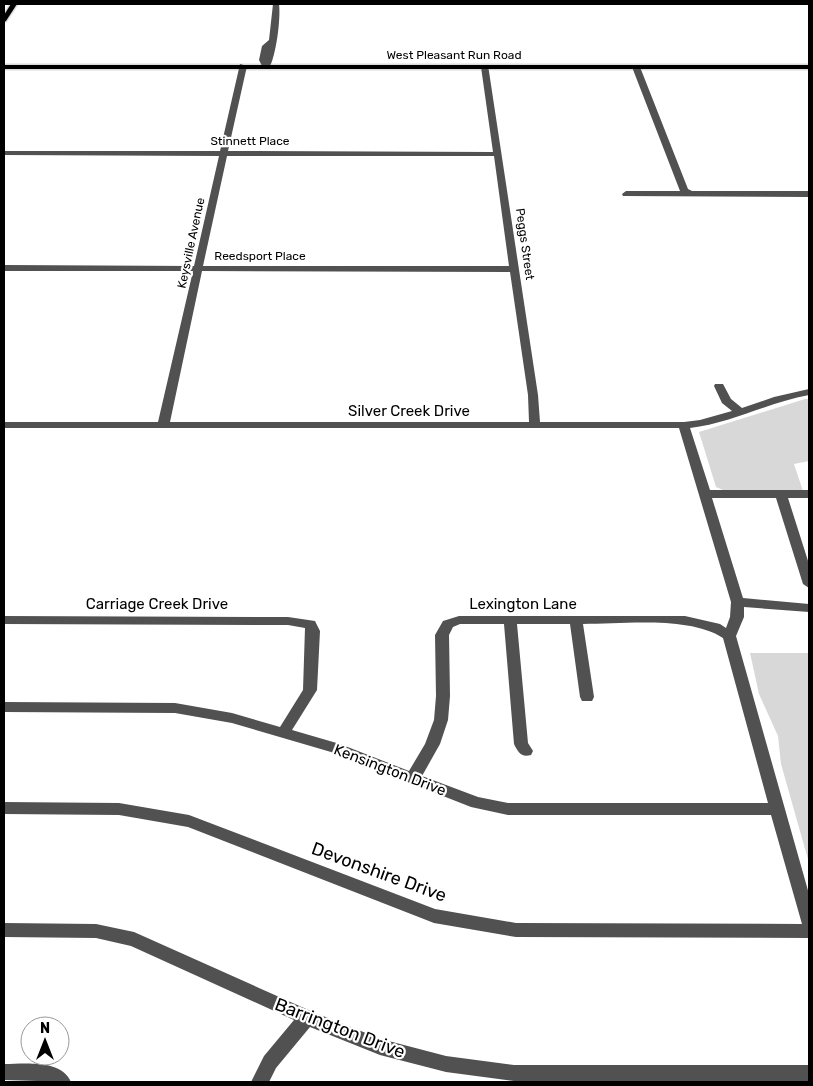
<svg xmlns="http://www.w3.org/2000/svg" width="813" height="1086" font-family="Rubik,sans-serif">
<rect width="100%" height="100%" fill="#fff"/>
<!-- green -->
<g fill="#d8d8d8">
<polygon points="805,399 809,399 809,461 794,464 803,491 723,490 716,487 699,432"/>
<polygon points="750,653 809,653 809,863 781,764 778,736 759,694"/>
</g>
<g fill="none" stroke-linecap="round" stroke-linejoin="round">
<defs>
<g id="major">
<polygon points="11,4 17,4 6,21 4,22 4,15"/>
<rect x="4" y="65" width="805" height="4"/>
</g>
</defs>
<!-- major casing -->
<use href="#major" stroke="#dbdbdb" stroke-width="3"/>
<!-- minor -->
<g fill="#515151" fill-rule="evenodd">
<path d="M 273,4 L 279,4 C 281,18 276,57 269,68 L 263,68 L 259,60 L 262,46 L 269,40 Z"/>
<path d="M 240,64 L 247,66 L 228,151 L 493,152 L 481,67 L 488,65 L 538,395 L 540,422 L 684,422 L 700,420 L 732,411 L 722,403 L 714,386 L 715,384 L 723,384 L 731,399 L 742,408 L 774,397 L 809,389 L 809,395 C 769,402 732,423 690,428 L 710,490 L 809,490 L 809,498 L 788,498 L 809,564 L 809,588 L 803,584 L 776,498 L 712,498 L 743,598 L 809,604 L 809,612 L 744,607 L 744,617 L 736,636 L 809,894 L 809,938 L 516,937 L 434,923 L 188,827 L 119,815 L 4,814 L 4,802 L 119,803 L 189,815 L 435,909 L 516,923 L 802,924 L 771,815 L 508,815 L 471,807 L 331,752 L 232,723 L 175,713 L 4,712 L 4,702 L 175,703 L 232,713 L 280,727 L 303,690 L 305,628 L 288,625 L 4,624 L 4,616 L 288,617 L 315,621 L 320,631 L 317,690 L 292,730 L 340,744 L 409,771 L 425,744 L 434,720 L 436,696 L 435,635 L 443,621 L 459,616 L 685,616 L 720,624 L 726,628 L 730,617 L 731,602 L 679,428 L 4,428 L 4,422 L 158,422 L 193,271 L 4,271 L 4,265 L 194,266 L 219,156 L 4,155 L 4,151 L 220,151 ZM 227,156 L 494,156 L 509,266 L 203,266 ZM 202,271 L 510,272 L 528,395 L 529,422 L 170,422 ZM 460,624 L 504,624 L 514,744 C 518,752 521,758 531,755 L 533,751 L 528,743 L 517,624 L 570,624 L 580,697 L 582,701 L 592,701 L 594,697 L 583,624 C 624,624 689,616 723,638 L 768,803 L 508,803 L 478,797 L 422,776 L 440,744 L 448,720 L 450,696 L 449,635 L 453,627 Z"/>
<polygon points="633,65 640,67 688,189 692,191 809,191 809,197 623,196 622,194 626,191 680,191 632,67"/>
<polygon points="4,923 96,924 134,932 313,1012 381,1039 446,1056 514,1065 809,1065 809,1081 514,1081 446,1072 380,1055 310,1027 276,1068 269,1082 251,1082 264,1056 294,1020 131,946 96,938 4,937"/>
<path d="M 4,1064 C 25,1064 61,1059 71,1082 L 4,1080 Z"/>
</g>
<!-- major -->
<use href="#major" fill="#000" fill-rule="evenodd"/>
</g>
<g text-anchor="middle" stroke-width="4.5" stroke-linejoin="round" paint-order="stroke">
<!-- far-street labels -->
<g font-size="12" fill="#000" stroke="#fff">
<text x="454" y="59">West Pleasant Run Road</text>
<text x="250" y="145">Stinnett Place</text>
<text transform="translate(191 243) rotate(-78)" y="4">Keysville Avenue</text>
<text transform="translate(525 244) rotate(82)" y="4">Peggs Street</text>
<text x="260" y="260">Reedsport Place</text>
</g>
<!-- street labels -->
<g font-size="15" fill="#000" stroke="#fff">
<text x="409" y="416">Silver Creek Drive</text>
<text x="157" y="609">Carriage Creek Drive</text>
<text x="523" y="609">Lexington Lane</text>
<text transform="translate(390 770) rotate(21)" y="5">Kensington Drive</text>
</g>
<!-- near-street labels -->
<g font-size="18" fill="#000" stroke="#fff">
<text transform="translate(379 872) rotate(20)" y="6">Devonshire Drive</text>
<text transform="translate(340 1028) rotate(21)" y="6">Barrington Drive</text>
</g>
</g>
<!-- border -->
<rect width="813" height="1086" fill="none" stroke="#000000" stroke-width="10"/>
<!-- north arrow -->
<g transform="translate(45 1041)"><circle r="24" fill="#ffffff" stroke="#999999"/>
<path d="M0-4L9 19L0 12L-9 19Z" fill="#000000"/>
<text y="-8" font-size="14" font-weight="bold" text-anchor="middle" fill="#000000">N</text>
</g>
</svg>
